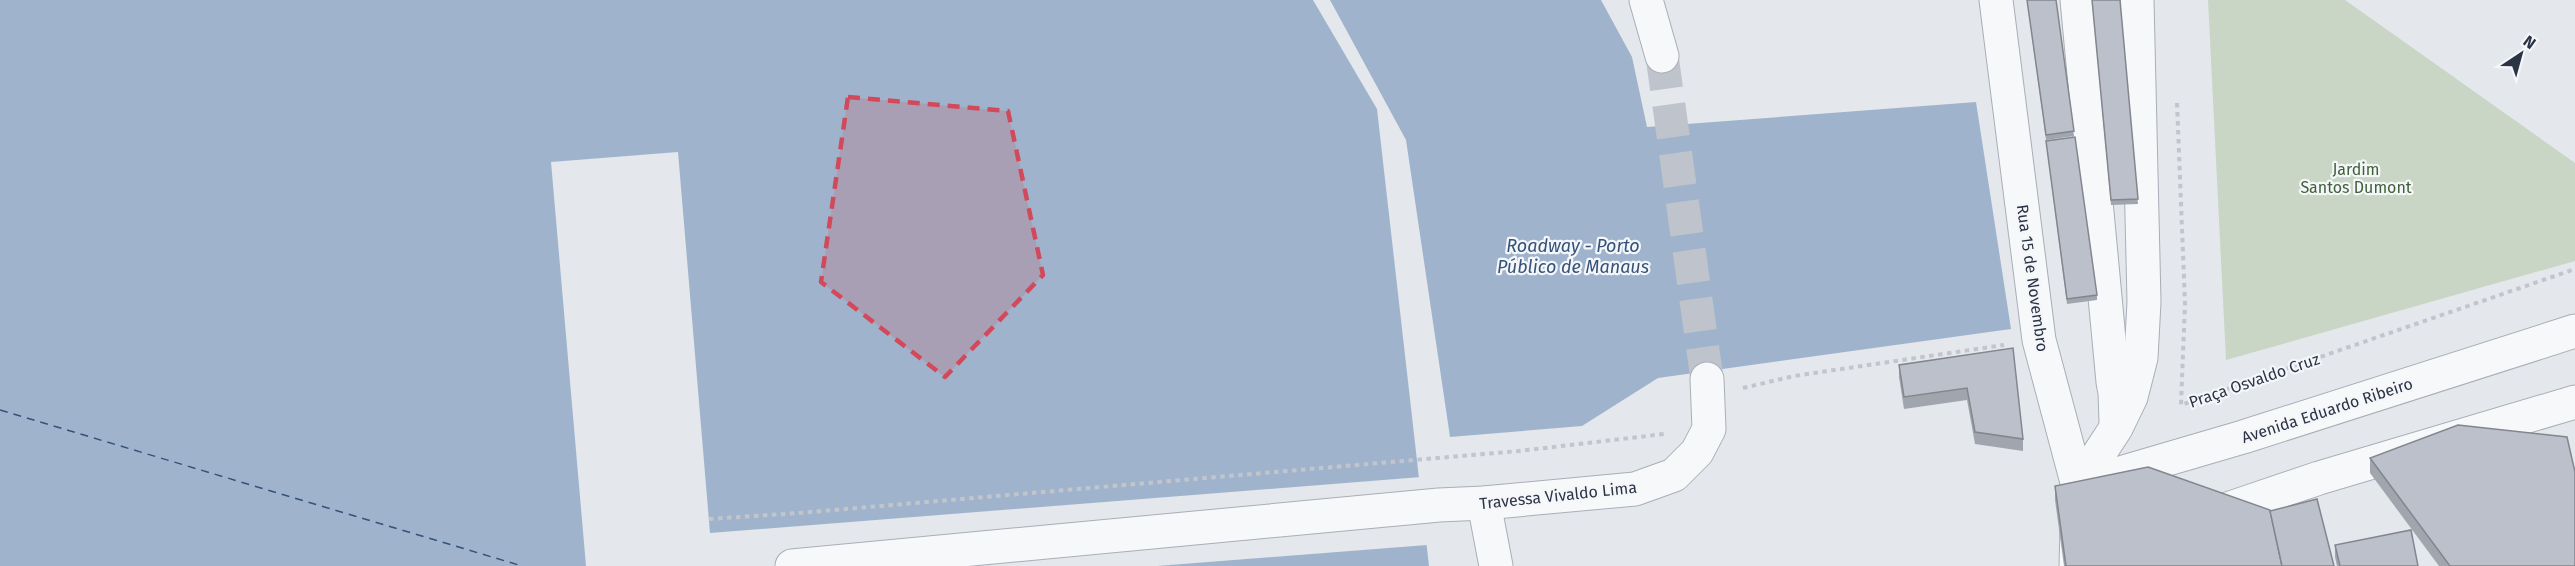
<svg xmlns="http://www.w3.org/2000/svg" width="2575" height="566" font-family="'Fira Sans',sans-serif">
<rect width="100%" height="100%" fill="#e4e7ec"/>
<!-- green -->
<polygon fill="#c9d6c5" points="2208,0 2345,0 2575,163 2575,261 2226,360"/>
<!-- water -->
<g fill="#9fb4cc">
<polygon points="0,0 1313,0 1377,109 1429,566 0,566"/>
<polygon points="1330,0 1601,0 1632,57 1647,127 1976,102 2011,329 1658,378 1582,426 1450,437 1406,140"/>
</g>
<!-- pier -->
<polygon fill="#e4e7ec" points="678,152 710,533 1421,477 1427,545 1157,566 586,566 551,162"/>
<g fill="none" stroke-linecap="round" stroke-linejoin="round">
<!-- ferry -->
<polyline stroke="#34527a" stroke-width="1.5" stroke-dasharray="8 6" stroke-linecap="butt" points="0,410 522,566"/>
<!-- minor-tunnel -->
<polyline stroke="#bfc3cb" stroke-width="33" stroke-dasharray="33 16" stroke-linecap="butt" points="1662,56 1707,379"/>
<defs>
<g id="minor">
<polyline points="1646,0 1662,56"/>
<polyline points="1996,0 2039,340 2078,486 2076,566"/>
<polyline points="2077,0 2113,382 2115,393 2116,422"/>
<polyline points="2086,483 2243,437 2575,331"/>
<polyline points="2078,486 2116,428 2131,397 2141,358 2144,302 2137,0"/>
<polyline points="1484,503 1496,566"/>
<polyline points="2204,517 2319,478 2575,402"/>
<polyline points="792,566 1439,505 1484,503 1635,489 1674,475 1697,452 1709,429 1707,379"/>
</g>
</defs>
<!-- minor casing -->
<use href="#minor" stroke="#a9aeb7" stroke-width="35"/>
<!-- path -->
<g stroke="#c2c5cb" stroke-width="4" stroke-dasharray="4.5 4.5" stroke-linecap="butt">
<polyline points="2177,103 2185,303 2181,405 2575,269"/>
<polyline points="1743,388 1794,376 2004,345"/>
<polyline points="709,519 799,513 1519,451 1664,434"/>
</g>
<!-- minor -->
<use href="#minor" stroke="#f7f8fa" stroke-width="33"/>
</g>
<!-- wall -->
<g fill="#a1a5ae">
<polygon points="2027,0 2056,0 2074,136 2046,140"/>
<polygon points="2092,0 2120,0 2138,204 2111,205"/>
<polygon points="2046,141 2097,295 2097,300 2067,304"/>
<polygon points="2013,348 2023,439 2023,451 1975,444 1967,400 1904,409 1899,377 1899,365"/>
<polygon points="2370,458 2575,566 2439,566 2370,473"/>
<polygon points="2055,486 2334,566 2064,566 2055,500"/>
<polygon points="2335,545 2418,566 2337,566 2335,557"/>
</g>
<!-- building -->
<g fill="#bbc0ca" stroke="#83868d" stroke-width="1.5">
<polygon points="2027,0 2056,0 2074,131 2046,135"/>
<polygon points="2092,0 2120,0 2138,199 2111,200"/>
<polygon points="2075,137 2097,295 2067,299 2046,141"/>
<polygon points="2013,348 2023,439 1975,432 1967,388 1904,397 1899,365"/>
<polygon points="2458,425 2567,437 2575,472 2575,566 2450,566 2370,458"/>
<polygon points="2148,467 2270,510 2282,566 2066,566 2055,486"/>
<polygon points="2317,499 2334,566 2282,566 2270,511"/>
<polygon points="2411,530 2418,566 2340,566 2335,545"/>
</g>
<!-- marked area -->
<path fill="#d1495b" fill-opacity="0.2" stroke="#d1495b" stroke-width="4.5" stroke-dasharray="12 8" stroke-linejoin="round" d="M 848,97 L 1008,111 L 1043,275 L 945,377 L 821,282 Z"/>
<g text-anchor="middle" stroke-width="4.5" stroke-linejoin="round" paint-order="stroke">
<!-- park labels -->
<g font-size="16" fill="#3f6138" stroke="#f4f6f9">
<text x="2356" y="175">Jardim<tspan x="2356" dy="18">Santos Dumont</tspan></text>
</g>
<!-- street labels -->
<g font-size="16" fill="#2b3445" stroke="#f4f6f9">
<text transform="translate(2033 278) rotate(82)" y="6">Rua 15 de Novembro</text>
<text transform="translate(2254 380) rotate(-19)" y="6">Praça Osvaldo Cruz</text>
<text transform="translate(2327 410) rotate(-18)" y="6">Avenida Eduardo Ribeiro</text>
<text transform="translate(1558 495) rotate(-6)" y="6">Travessa Vivaldo Lima</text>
</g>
<!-- water labels -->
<g font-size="18" font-style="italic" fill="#34527a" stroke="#f4f6f9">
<text x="1573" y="252">Roadway - Porto<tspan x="1573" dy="21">Público de Manaus</tspan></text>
</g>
</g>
<!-- north arrow -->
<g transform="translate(2521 54) rotate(36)" stroke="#f4f6f9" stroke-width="4.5" paint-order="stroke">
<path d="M0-4.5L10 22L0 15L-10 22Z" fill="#2b3445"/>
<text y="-9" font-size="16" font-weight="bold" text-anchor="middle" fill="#2b3445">N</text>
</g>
</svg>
